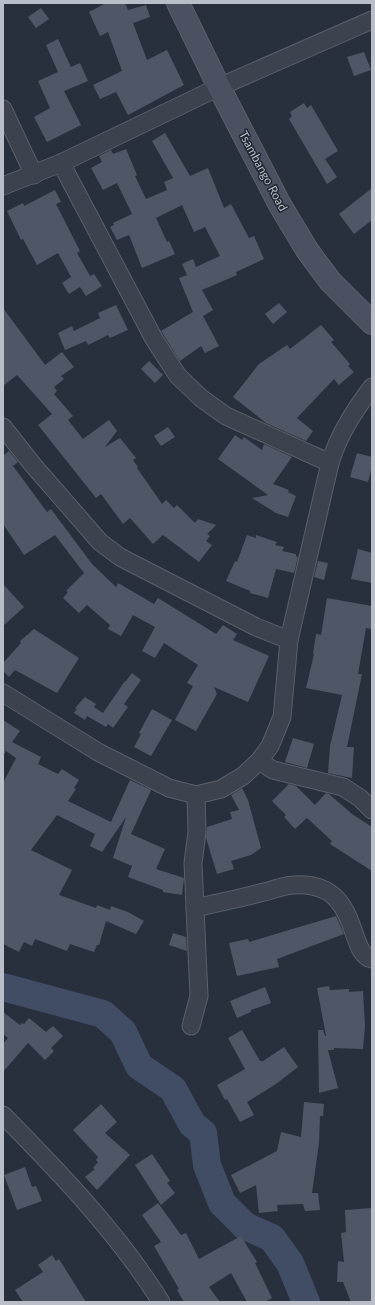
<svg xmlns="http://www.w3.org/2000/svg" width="375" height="1305" font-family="Lato,sans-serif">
<rect width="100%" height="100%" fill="#28303e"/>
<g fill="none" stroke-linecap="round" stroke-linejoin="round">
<!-- river -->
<polyline stroke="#404d65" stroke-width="28" points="3,987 103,1014 123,1032 139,1066 173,1089 192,1124 203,1133 207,1165 222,1203 245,1226 272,1238 290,1263 306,1302"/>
</g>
<!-- building -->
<g fill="#4f5766">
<polygon points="106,3 125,3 128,10 146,5 150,17 133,23 147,60 167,50 184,85 128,115 116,92 100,99 93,85 122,71 108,32 100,36 89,12"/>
<polygon points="41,8 49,19 36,28 28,17"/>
<polygon points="58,39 71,67 80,63 88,81 64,91 81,125 47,142 34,117 50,108 38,81 58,72 46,45"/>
<polygon points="364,52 371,70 354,76 347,57"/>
<polygon points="304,103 307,108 311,105 338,151 325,159 337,177 327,184 289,119 292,116 290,112"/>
<polygon points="165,133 190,176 208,168 224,208 231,204 249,238 254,236 264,259 236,272 237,275 202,290 213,310 203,316 219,346 205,353 201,346 180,361 161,331 193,312 179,278 187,275 182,264 193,259 196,267 220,256 205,227 194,232 182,205 156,218 167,242 169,241 175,254 142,268 129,235 117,240 110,227 114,225 113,223 132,214 117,183 103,190 91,168 102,162 99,156 111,150 113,154 126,149 137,175 135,176 146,199 167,190 164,182 173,178 152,141"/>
<polygon points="372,188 372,220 354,234 339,214"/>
<polygon points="55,190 61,202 56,204 80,251 77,253 90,276 94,274 102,286 86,296 80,287 69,294 62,283 71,277 58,253 37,265 23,239 21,240 7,211 23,203 24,206"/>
<polygon points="279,303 287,312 273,324 265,314"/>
<polygon points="116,305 128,330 110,338 108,335 88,345 86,341 65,350 58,333 72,326 74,331 100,318 98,313"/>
<polygon points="3,308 45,365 62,352 74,367 61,376 64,379 54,387 57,391 54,394 73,416 68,420 83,439 109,420 117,431 105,447 120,438 136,458 133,460 138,467 137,468 162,504 166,500 174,508 177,505 195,523 198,519 216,525 207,534 210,536 206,541 212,545 199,562 163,535 153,544 130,518 123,524 101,494 96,498 38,425 52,414 17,375 3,386"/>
<polygon points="321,325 334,340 331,342 350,364 348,366 354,372 339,385 334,379 297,418 313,431 306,441 266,423 233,397 259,364 287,345 290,349"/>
<polygon points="149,361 163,375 155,383 141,369"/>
<polygon points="168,427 175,437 161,446 154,436"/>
<polygon points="235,435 242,440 244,437 262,450 264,444 292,457 273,484 289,490 288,492 296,496 288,517 276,513 252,498 268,495 218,459"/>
<polygon points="9,451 18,462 13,466 47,512 51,509 92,564 116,587 118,583 154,604 158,598 216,634 223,625 237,634 233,640 269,656 248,702 214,687 217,694 196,731 175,720 193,686 187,683 198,665 164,643 155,658 142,651 155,627 133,615 121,636 108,629 110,625 87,605 79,613 63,598 68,592 66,591 84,573 55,535 24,555 3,524 3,453 4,455"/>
<polygon points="357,453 372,457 372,466 368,482 350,477"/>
<polygon points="247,535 256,538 256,535 277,542 275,545 284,547 282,551 296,554 296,556 298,557 294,573 276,569 268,598 250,593 250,591 226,581 235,561 237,562"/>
<polygon points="358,549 372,553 372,583 351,579"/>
<polygon points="318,561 328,563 324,580 314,577"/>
<polygon points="3,584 24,607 3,626"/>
<polygon points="327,598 372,606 372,629 366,628 358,674 362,674 347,747 354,747 352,778 328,773 330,746 342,695 306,688 314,654 313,654 316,634 321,635"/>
<polygon points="34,629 79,658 57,693 15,670 9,677 3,671 3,663 21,643 20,641"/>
<polygon points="132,673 141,680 124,704 128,707 113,728 108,724 106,727 87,716 85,720 74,713 77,709 75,708 85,697 96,704 94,707 103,713 125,681 126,681"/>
<polygon points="152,709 172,720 151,756 134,747 141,734 139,733"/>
<polygon points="3,720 20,731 12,742 41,757 38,764 58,774 62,769 79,780 74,788 76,789 68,801 111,822 130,780 151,790 131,834 165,849 156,869 184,878 182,895 163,892 163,890 128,877 132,866 113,858 126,817 102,852 90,846 95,834 57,815 31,850 72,870 59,895 96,908 97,905 110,910 111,906 128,912 144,921 136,934 106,921 99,945 97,945 94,952 70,944 67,951 35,939 32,946 24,942 19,952 3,944 3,783 16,758 6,751 3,756"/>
<polygon points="293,738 314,744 307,768 285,762"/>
<polygon points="289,784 296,786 315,805 326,793 329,794 352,814 372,827 372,871 330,844 332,841 307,818 295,829 284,817 286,815 272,801"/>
<polygon points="242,788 248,800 261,848 251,855 231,861 234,869 217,874 206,838 207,827 232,819 230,812 239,810 231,795"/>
<polygon points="336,916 344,934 277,959 279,967 237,976 229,943 248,939 249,942"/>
<polygon points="173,933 186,937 187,951 169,945"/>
<polygon points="329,986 330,990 349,989 349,992 363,991 365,1026 363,1049 334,1048 334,1050 328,1050 338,1088 319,1093 318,1030 323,1030 325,1036 326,1036 317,988"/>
<polygon points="265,987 271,1003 251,1010 251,1012 237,1018 230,1001"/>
<polygon points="3,1012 20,1025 22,1023 24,1024 29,1018 46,1032 53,1026 63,1036 51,1048 54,1051 45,1060 28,1043 3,1072 3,1044 8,1038 3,1034"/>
<polygon points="242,1030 260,1061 263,1061 284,1047 298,1067 276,1084 247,1102 254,1115 240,1122 227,1099 225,1100 217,1085 245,1069 228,1038"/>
<polygon points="304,1102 324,1104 323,1116 320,1116 319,1143 312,1193 318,1193 320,1210 305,1211 303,1204 277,1205 278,1211 259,1213 256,1185 240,1193 231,1175 277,1151 281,1132 301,1137"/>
<polygon points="101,1104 117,1122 105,1133 130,1155 97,1190 85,1177 95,1169 93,1168 98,1162 96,1160 98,1157 73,1130"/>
<polygon points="152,1154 170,1181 167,1183 175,1193 161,1205 135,1165"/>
<polygon points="25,1167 32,1187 36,1186 42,1201 17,1210 4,1175"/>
<polygon points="158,1203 181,1235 186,1233 199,1259 241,1236 257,1262 255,1263 272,1298 265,1302 247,1302 231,1273 209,1287 220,1302 184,1302 177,1290 179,1289 154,1246 161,1242 142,1215"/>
<polygon points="372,1208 372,1302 351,1302 343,1282 337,1282 338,1261 344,1262 341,1233 346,1232 345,1210"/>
<polygon points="52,1255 56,1261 59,1259 86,1302 23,1302 15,1290 43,1272 38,1265"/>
</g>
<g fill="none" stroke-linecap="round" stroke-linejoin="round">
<defs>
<g id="street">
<polyline points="3,109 34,175"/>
<polyline points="61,163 154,339 178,376 201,398 226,416 330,463"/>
<polyline points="3,186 61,163 219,87 372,20"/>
<polyline points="3,427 33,465 100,542 120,557 256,627 289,640"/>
<path d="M 3,693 L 98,752 L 169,788 L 196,795 L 221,789 L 243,776 L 259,761 L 270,746 L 282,717 L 289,640 L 330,463 C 339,434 354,411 372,387"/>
<polyline points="259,761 273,770 343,787 360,798 372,810"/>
<path d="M 195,908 C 218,903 241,898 264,892 C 273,890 284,885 294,885 C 362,881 346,954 372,959"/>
<polyline points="191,1026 199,996 193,863 197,832 196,795"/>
<path d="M 3,1115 C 60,1173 118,1233 161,1302"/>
</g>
<polyline id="secondary" points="178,3 219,87 280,205 307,250 330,281 372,323"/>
</defs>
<!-- street casing -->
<use href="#street" stroke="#5a606b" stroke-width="19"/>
<!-- secondary casing -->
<use href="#secondary" stroke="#5a606b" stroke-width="24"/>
<!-- street -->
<use href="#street" stroke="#3c424e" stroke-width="17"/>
<!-- secondary -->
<use href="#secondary" stroke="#4b5160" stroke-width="22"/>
</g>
<g text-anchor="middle" stroke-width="3" stroke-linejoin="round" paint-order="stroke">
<!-- street labels -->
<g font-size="12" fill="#b9bec8" stroke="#212733">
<text transform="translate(263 171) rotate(62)" y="4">Tsambango Road</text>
</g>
</g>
<!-- border -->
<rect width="375" height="1305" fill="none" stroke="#b9bec8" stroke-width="8"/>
</svg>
